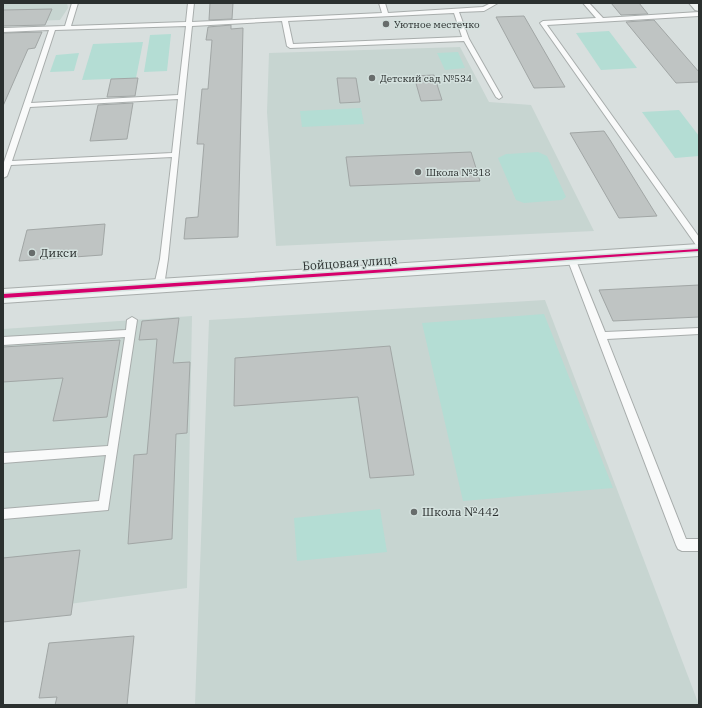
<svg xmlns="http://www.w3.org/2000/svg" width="702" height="708" font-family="'IBM Plex Serif',serif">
<rect width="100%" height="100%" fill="#d8dfde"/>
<!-- built -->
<g fill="#c7d5d1">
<polygon points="3,3 67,3 68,8 60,20 3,22"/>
<polygon points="460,47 489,102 531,105 594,231 276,246 267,112 269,53"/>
<polygon points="545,300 699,705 195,705 209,320"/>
<polygon points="192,316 187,588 3,613 3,329"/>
</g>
<!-- green -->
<g fill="#b4ddd4">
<polygon points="609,31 637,68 601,70 576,33"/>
<polygon points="171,34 167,71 144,72 150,35"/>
<polygon points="143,42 136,78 82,80 93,44"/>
<polygon points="458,52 465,68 445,70 437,53"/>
<polygon points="79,53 74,71 50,72 56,55"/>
<polygon points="361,108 364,124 302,127 300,111"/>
<polygon points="679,110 699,136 699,156 675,158 642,112"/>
<polygon points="538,152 547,156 566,197 562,200 524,203 516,200 498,158 506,154"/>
<polygon points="544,314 613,488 463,501 422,323"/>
<polygon points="380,509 387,552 297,561 294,518"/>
</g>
<!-- building -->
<g fill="#bfc4c3" stroke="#a1a6a5">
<polygon points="210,3 233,3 232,19 209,20"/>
<polygon points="611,3 639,3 648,14 621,15"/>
<polygon points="52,9 45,25 3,26 3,10"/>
<polygon points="524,16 565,87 534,88 496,17"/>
<polygon points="654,20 699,72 699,82 676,83 626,22"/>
<polygon points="231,25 231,29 243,28 238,237 184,239 186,218 198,217 204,144 197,144 202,89 208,89 212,40 206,40 208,27"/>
<polygon points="42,32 35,48 28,49 3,106 3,33"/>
<polygon points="434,75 442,100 421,101 414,76"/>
<polygon points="138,78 135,96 107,97 111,79"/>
<polygon points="337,78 356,78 360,102 340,103"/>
<polygon points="133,103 127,139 90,141 98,105"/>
<polygon points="604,131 610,140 657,216 619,218 570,133"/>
<polygon points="471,152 480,181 350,186 346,157"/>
<polygon points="105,224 102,255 19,261 27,230"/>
<polygon points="699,285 699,317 613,321 599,290"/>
<polygon points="179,318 173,363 190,362 187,433 176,434 172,539 128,544 134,455 147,454 157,339 139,340 142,321"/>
<polygon points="120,340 107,417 53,421 63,378 3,382 3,347"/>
<polygon points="390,346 414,475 370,478 358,397 234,406 235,358"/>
<polygon points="80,550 71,615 3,622 3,558"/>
<polygon points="134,636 127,705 55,705 57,697 39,698 49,643"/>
</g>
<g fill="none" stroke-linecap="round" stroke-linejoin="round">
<defs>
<g id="lane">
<path d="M 72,3 L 78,3 L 71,26 L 186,22 L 188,3 L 194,3 L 192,22 L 382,13 L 379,3 L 385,3 L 388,13 L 483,7 L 491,3 L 498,3 L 484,11 L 459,12 L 469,39 L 502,97 L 499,99 L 496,97 L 464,41 L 290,48 L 287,46 L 282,21 L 192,26 L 168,259 L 164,286 L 159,289 L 154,286 L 160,259 L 172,157 L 11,165 L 7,176 L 3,178 L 3,165 L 49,30 L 3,32 L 3,28 L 65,26 ZM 454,13 L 462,37 L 293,44 L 288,21 ZM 186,26 L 178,95 L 31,103 L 55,30 ZM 178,99 L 172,153 L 12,161 L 30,107 Z"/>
<polygon points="583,3 589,3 603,18 699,12 699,16 547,25 699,237 699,246 696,245 540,23 543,21 596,18"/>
<polygon points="571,255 575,258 605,332 699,328 699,334 607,339 686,539 699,539 699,551 682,551 678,549 676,545 567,258"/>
<polygon points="132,317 137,320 108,510 3,519 3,509 99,501 106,455 3,463 3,453 108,446 125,337 3,345 3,337 126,330 127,320"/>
</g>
<g id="secondary">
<polygon points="689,3 699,3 699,11 695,10"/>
<polygon points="699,244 699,256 3,303 3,289"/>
</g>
</defs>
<!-- lane casing -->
<use href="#lane" stroke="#a8adac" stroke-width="2"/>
<!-- secondary casing -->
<use href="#secondary" stroke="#a8adac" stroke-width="2"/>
<!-- lane -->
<use href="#lane" fill="#f9fafa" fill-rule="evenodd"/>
<!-- secondary -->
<use href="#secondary" fill="#eff4f3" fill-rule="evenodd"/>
<defs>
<polygon id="cycleway" points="699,249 699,251 3,298 3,294"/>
</defs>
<!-- cycleway casing -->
<use href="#cycleway" stroke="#d5e2df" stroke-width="3"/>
<!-- cycleway -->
<use href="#cycleway" fill="#d6006c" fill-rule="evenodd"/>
</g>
<!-- markers -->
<g fill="#686d6c" stroke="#d5e2df" stroke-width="1.5">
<circle cx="386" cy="24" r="4"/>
<circle cx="372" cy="78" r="4"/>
<circle cx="418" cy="172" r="4"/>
<circle cx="32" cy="253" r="4"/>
<circle cx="414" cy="512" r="4"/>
</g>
<g text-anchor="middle" stroke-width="3" stroke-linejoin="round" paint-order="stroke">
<!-- far-poi labels -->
<g font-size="10" fill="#2b302f" stroke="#d5e2df" text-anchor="start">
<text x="394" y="28">Уютное местечко</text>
<text x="380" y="82">Детский сад №534</text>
<text x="426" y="176">Школа №318</text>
</g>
<!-- poi labels -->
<g font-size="12" fill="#2b302f" stroke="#d5e2df" text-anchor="start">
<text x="40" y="257">Дикси</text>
<text x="422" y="516">Школа №442</text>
</g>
<!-- street labels -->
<g font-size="12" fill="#2b302f" stroke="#d5e2df">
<text transform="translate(350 263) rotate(-4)" y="4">Бойцовая улица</text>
</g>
</g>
<!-- border -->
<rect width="702" height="708" fill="none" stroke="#2b302f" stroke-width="8"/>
</svg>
